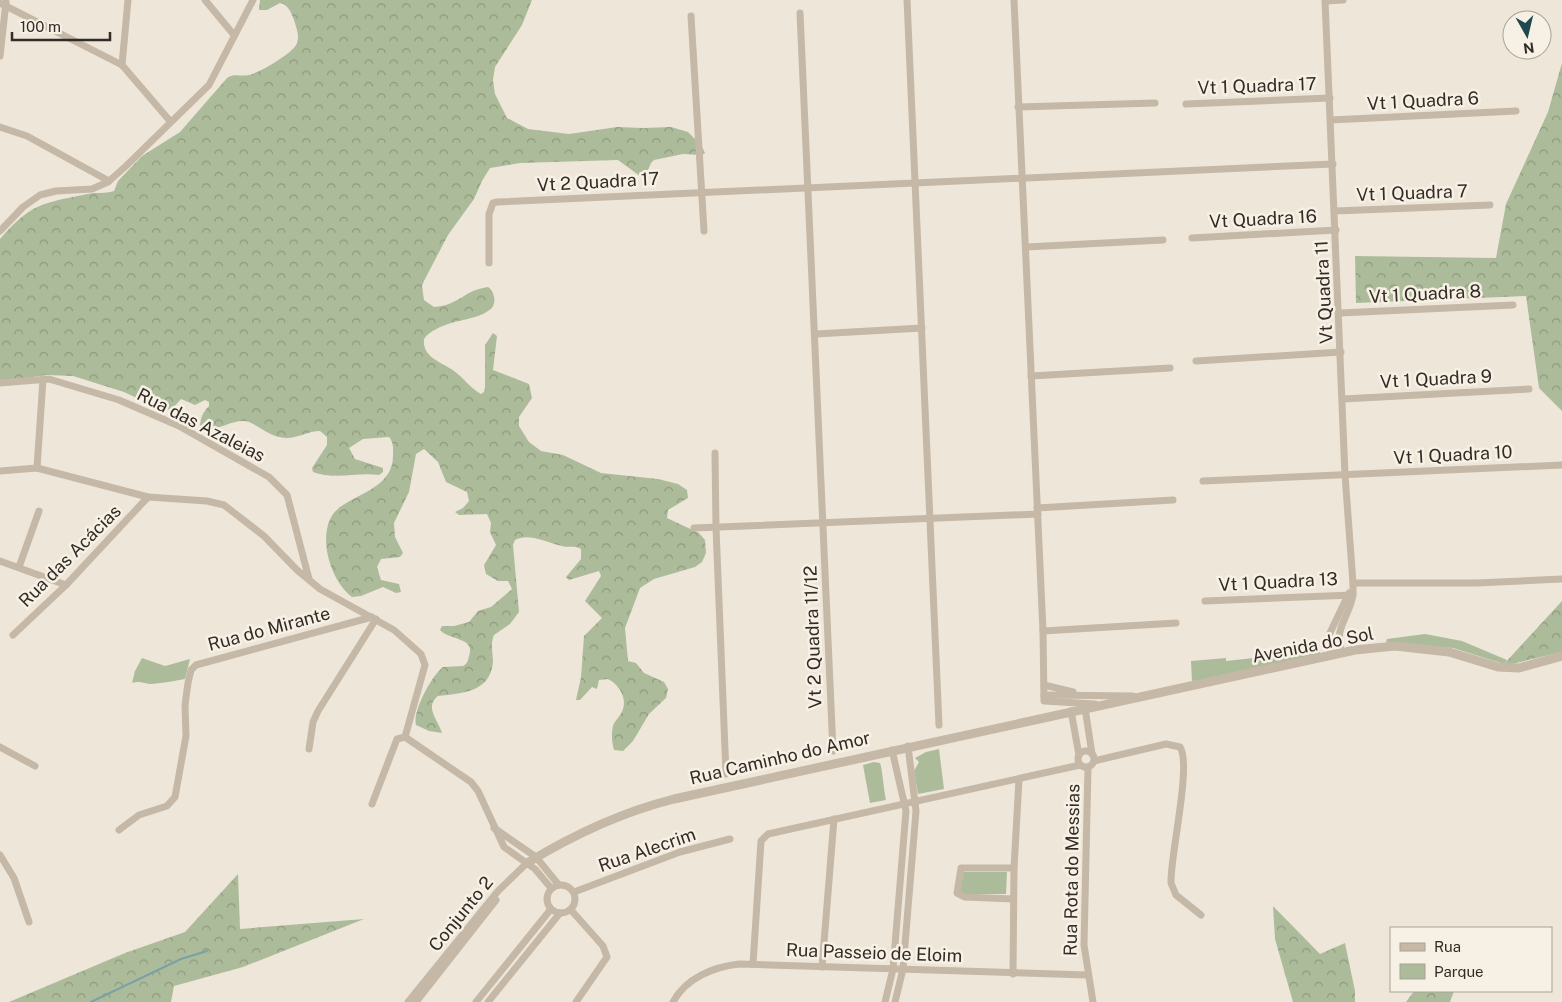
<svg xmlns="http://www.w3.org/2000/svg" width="1562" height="1002" font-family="'Public Sans',sans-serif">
<defs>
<pattern id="forest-crowns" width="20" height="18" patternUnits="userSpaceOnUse" patternTransform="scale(1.25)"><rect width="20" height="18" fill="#acbc9a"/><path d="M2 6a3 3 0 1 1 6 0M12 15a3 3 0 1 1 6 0" fill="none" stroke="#8d997d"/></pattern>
</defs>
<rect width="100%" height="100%" fill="#eee7d9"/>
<!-- green -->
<g fill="#acbc9a">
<polygon points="1425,634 1462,641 1507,660 1504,664 1453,648 1386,642 1387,639"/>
<polygon points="1320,651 1320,654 1192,682 1191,661 1226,658 1226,661"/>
<path d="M 142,658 L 165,666 L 190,659 L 185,679 C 174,681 163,683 152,684 C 144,684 140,680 132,683 L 135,671 Z"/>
<polygon points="939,749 944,789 918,794 914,771 919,762 915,758 926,752"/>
<path d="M 874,762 L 880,763 C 882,767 884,792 886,800 L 870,803 L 863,765 Z"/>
<polygon points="959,872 1007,872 1006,894 960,894"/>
</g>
<!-- forest -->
<g fill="url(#forest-crowns)">
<path d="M 260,0 L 532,0 L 522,25 L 495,67 L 493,80 L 495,94 L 507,118 L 528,129 L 569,134 L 617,127 L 643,128 L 671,127 L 688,132 L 701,145 L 705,153 L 702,155 L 683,154 L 654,160 L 651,163 L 644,179 L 618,160 L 520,163 L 490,168 L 482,181 L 474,199 L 448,235 L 424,281 L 422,286 L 424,300 L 434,307 C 460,305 464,290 488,287 C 492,290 493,292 494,297 C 499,316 462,319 451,323 C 442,326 429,331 424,339 C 422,358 442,362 454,371 C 464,378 470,388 481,394 L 484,392 L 485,388 L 485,345 L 493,333 L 497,336 L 493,370 L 529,384 L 532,398 L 519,417 L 519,426 L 529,442 L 541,451 L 563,455 L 601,473 L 658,479 L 678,484 L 687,490 L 688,498 L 668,510 L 667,518 L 699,533 L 705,540 L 706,553 L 702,562 L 695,567 L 654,579 L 640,588 L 625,628 L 628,661 L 636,663 L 644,673 L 664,682 L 668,689 L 666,698 L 649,714 L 633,741 L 623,751 L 614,750 C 612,743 611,734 613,726 C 615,720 621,716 623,709 C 627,697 618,684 608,679 L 599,680 L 597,689 L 592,687 L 580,700 L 576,700 L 581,677 L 584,636 L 602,618 L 585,601 L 601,576 L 599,571 L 569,580 L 566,577 L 581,559 L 581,549 C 575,545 569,548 562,546 C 548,543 528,532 515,540 L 513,545 L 519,612 L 510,624 L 494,635 C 490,644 493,653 493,662 C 490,693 462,693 438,696 C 424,707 438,720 442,733 L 429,731 L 416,725 C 412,712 432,675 443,667 L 463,666 C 467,664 468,661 469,656 C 476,637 448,640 440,630 L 442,626 L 454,626 L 469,622 L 478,611 L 491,607 L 512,589 L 508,581 L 498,581 L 486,574 L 484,565 L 496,545 L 490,532 L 491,523 L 487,514 L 459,515 L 455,512 L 463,508 L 469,501 L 467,492 L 446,482 L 438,462 L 424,449 L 416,454 L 409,492 L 394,523 L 395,537 L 403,553 L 400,557 L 381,559 L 377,567 L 381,580 L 399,584 L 401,592 L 396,593 L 383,587 L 361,596 L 352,597 C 331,581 317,538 333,514 C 347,495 394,491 393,455 C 393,448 394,443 389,437 L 363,439 L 349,448 L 355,459 L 383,468 L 383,472 L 379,475 C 357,472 334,480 313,472 L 312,468 L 327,445 L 327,437 L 320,431 C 306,431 295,441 279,437 C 267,435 253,421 244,421 C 229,420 214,435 200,425 C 201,417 203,412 209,406 L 209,402 L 205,400 L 195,405 L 181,399 L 172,409 L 162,410 L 124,392 L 73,376 L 46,375 L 0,382 L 0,239 C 33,202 41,204 87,194 C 96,192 105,194 114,191 L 118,181 L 142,156 L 180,132 L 227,78 C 235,73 240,77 249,75 C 259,73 295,52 297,43 C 300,36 296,27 294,20 C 291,13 289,5 280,3 L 267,10 L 259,10 Z"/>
<polygon points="1562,63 1562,411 1539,388 1526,296 1356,303 1355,256 1496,258 1506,204 1548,112"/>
<polygon points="1562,601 1562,652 1512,664 1504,664"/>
<polygon points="238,874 240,929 364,919 243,967 174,986 171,1002 9,1002 125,953 185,932"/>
<polygon points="1273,906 1320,954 1345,943 1355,991 1355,1002 1293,1002 1275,939"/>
<polygon points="1414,991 1454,991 1450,1002 1406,1002"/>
</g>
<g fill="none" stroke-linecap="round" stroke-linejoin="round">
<!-- stream -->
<polyline stroke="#7aa1a8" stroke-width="2" points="91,1002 181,959 207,951"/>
<!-- minor -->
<g stroke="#c5b8a6" stroke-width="7">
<polyline points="205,0 234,35"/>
<polyline points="907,0 939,725"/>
<polyline points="1014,0 1043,631 1044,701 1095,704"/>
<path d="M 1325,0 L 1345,475 L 1353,583 C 1353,587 1353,591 1353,595 C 1349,619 1333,627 1342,653"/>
<polyline points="1326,1 1343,0"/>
<polyline points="0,3 122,65 170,121"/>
<polyline points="800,13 833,751"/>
<polyline points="691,16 704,231"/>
<polyline points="0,56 6,2"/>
<polyline points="122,65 128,0"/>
<polyline points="1186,104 1330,98"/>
<polyline points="1018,107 1155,103"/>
<polyline points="1331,120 1516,111"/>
<polyline points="0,127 27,136 109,181"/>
<polyline points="1335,211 1490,205"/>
<polyline points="0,231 23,207 40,195 56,191 92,189 108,182 126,166 209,85 253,0"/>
<polyline points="1192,238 1336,230"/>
<polyline points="1026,247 1163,240"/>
<polyline points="489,263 489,214 493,203 497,202 1333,164"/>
<polyline points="1340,313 1513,305"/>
<polyline points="816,334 922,328"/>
<polyline points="1196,361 1341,352"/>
<polyline points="1031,376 1170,368"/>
<polyline points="0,383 49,379 119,400 179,426 269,477 287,495 309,579"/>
<polyline points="1343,399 1529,389"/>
<polyline points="715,453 716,528 726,774"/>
<polyline points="37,468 43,379"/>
<polyline points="0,471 37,468 148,497 207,501 224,505 264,536 297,570 320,589 394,630 421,654 425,665 405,737"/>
<polyline points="1203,481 1562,465"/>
<polyline points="1037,508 1173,500"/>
<polyline points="694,528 1038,514"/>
<polyline points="0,561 66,585"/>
<polyline points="19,567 39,511"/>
<polyline points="1353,583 1477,583 1562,579"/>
<polyline points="1205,601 1353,595"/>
<polyline points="1043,631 1176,623"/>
<polyline points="13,635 66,585 148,497"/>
<polyline points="1331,655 1329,635 1349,593"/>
<polyline points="1044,685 1073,692"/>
<polyline points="1044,695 1133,696"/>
<polyline points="1085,708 1092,754"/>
<polyline points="1071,711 1079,755"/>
<polyline points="405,737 471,782 478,791 504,847 535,869 551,888"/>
<polyline points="0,747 35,766"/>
<polyline points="309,749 313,722 318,711 376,619"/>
<circle cx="1086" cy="759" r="8"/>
<path d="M 1094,761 L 1166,744 L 1180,747 C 1192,765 1170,856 1171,883 L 1176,895 L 1201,915"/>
<polyline points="1088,767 1084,945 1093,1002"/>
<polyline points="372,804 397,739 405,737"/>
<polyline points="494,828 536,857 558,884"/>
<polyline points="119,830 139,815 167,806 175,797 186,736 185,705 188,683 191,670 196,665 372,617"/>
<polyline points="0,855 14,878 29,922"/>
<circle cx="561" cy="899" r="14"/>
<polyline points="574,892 680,852 730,839"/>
<polyline points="1013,899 965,897 957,893 961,868 1014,868"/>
<polyline points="571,910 603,946 607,957 576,1002"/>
<polyline points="753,964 761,841 768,834 1080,765"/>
<polyline points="822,967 834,819"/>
<polyline points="1013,974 1014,868 1019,779"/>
<polyline points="408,1002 498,891 527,863"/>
<polyline points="416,1002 496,900"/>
<polyline points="476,1002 551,909"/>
<polyline points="488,1002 560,913"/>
<path d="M 673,1002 C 686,978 713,967 739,964 L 1087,975"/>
<polyline points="885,1002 893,969 906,811 892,750"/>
<polyline points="895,1002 903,969 916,811 908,746"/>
</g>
<!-- tertiary -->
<path stroke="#c5b8a6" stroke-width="9" d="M 527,863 C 573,835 622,812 674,799 L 1355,650 L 1395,646 L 1449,652 L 1498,667 L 1519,668 L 1562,656"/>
</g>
<g text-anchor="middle" stroke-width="5" stroke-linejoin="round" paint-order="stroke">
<!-- street labels -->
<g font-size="18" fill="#322b26" stroke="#f7f0e4">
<text transform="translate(1257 86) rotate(-2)" y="6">Vt 1 Quadra 17</text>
<text transform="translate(1423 101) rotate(-3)" y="6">Vt 1 Quadra 6</text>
<text transform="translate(598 182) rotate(-3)" y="6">Vt 2 Quadra 17</text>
<text transform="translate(1412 193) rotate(-2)" y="6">Vt 1 Quadra 7</text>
<text transform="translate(1263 219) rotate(-3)" y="6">Vt Quadra 16</text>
<text transform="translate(1324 292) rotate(-93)" y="6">Vt Quadra 11</text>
<text transform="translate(1425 294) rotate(-3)" y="6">Vt 1 Quadra 8</text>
<text transform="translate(1436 379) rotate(-3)" y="6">Vt 1 Quadra 9</text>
<text transform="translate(201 425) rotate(27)" y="6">Rua das Azaleias</text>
<text transform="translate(1453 455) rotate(-3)" y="6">Vt 1 Quadra 10</text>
<text transform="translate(70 556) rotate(-45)" y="6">Rua das Acácias</text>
<text transform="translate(1278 582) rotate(-3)" y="6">Vt 1 Quadra 13</text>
<text transform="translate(269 629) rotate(-15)" y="6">Rua do Mirante</text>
<text transform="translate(813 637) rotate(-92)" y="6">Vt 2 Quadra 11/12</text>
<text transform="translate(1313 645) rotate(-11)" y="6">Avenida do Sol</text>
<text transform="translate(780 758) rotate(-13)" y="6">Rua Caminho do Amor</text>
<text transform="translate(647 850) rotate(-19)" y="6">Rua Alecrim</text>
<text transform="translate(1072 870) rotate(-89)" y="6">Rua Rota do Messias</text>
<text transform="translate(461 914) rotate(-51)" y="6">Conjunto 2</text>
<text transform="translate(874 953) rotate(2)" y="6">Rua Passeio de Eloim</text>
</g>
</g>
<!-- legend -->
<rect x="1390" y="927" width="162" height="65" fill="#f7f0e4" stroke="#a8a198"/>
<rect x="1400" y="943" width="25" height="8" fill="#c5b8a6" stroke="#a8a198"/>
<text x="1434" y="952" font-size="15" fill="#322b26">Rua</text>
<rect x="1400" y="964" width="25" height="15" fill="#acbc9a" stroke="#a8a198"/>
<text x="1434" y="977" font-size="15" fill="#322b26">Parque</text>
<!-- north arrow -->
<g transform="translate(1527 35) rotate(172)"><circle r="24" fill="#f7f0e4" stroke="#a8a198"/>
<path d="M0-4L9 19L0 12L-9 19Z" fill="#20464f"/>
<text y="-8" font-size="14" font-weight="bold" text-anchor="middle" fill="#322b26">N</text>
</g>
<!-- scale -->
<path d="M12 32v8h98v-8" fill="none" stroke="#322b26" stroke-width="2.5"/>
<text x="20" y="32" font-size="15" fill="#322b26" stroke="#f7f0e4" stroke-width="4" paint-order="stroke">100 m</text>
</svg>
